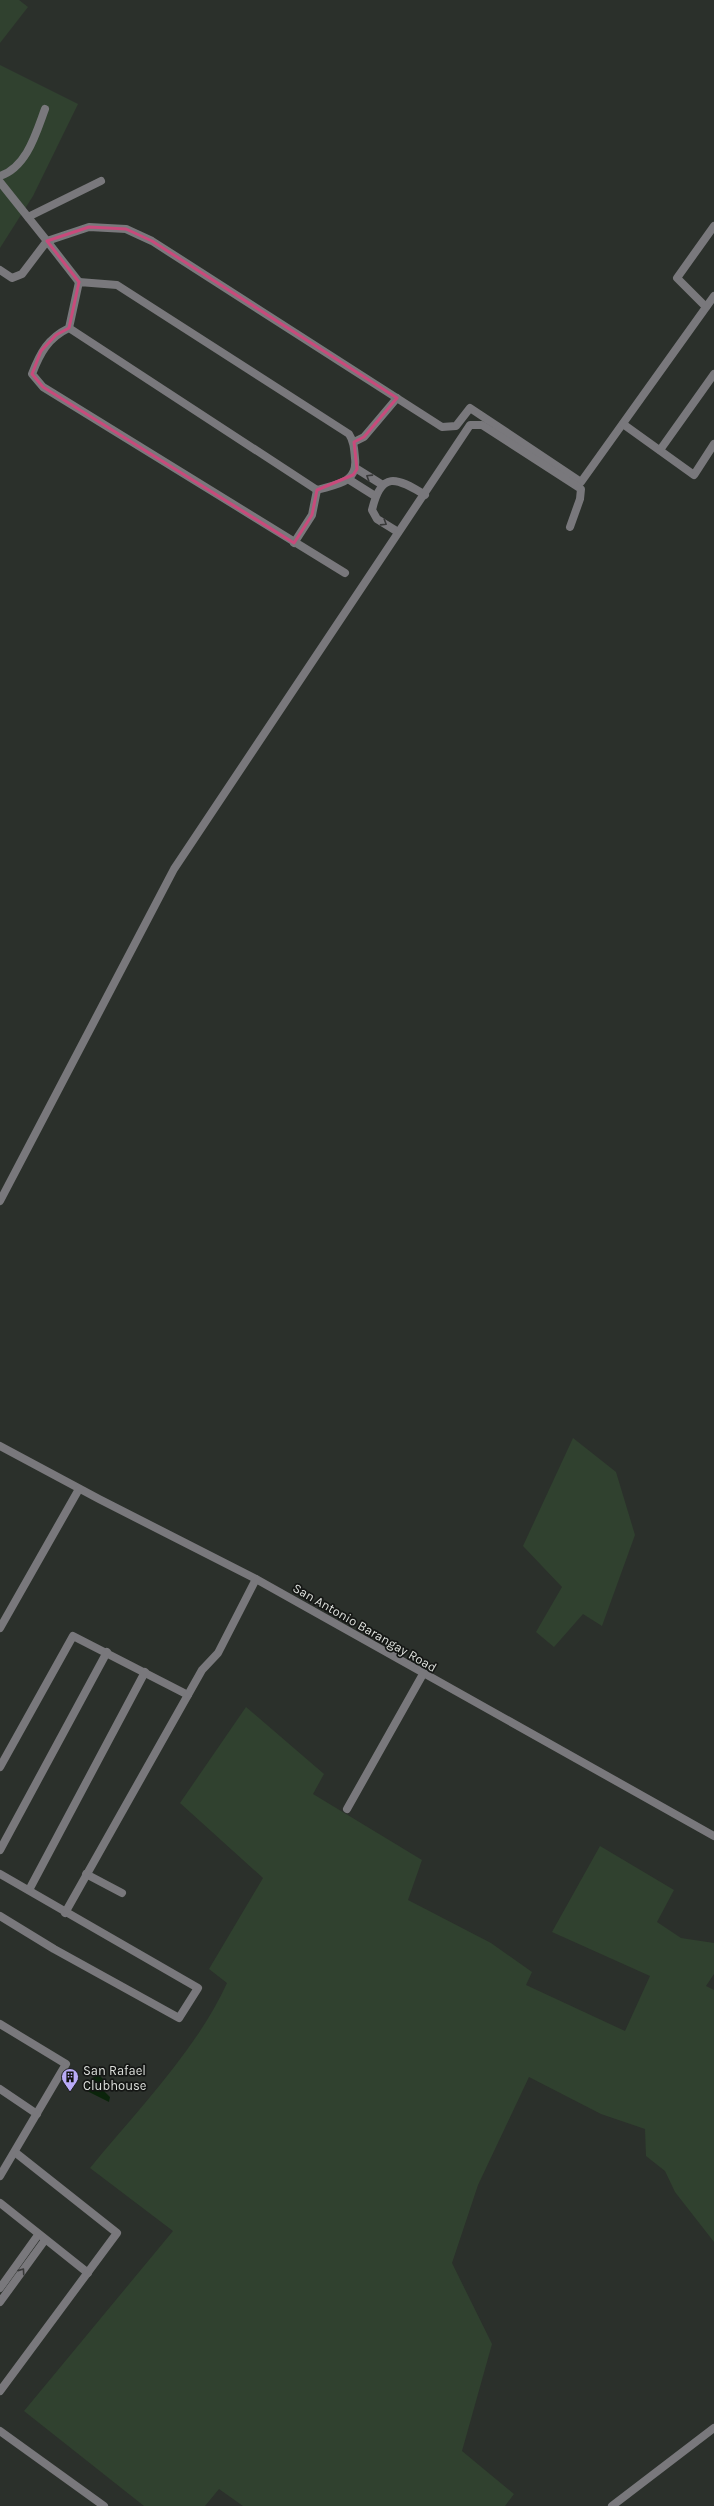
<svg xmlns="http://www.w3.org/2000/svg" width="714" height="2506" font-family="Karla,sans-serif">
<rect width="100%" height="100%" fill="#2b302b"/>
<!-- green -->
<g fill="#30412f">
<polygon points="0,0 19,0 28,7 0,43"/>
<polygon points="0,65 78,104 33,196 0,248"/>
<polygon points="573,1438 616,1472 635,1535 602,1626 583,1614 554,1647 536,1632 562,1587 523,1546"/>
<path d="M 246,1707 L 324,1774 L 313,1794 L 422,1860 L 408,1900 L 491,1943 L 532,1972 L 526,1985 L 625,2031 L 650,1976 L 552,1932 L 600,1846 L 674,1890 L 657,1922 L 681,1938 L 714,1943 L 714,1974 L 706,1986 L 714,1990 L 714,2242 L 675,2192 L 665,2171 L 646,2156 L 645,2129 L 601,2114 L 529,2077 L 478,2185 L 452,2263 L 492,2344 L 462,2451 L 514,2494 L 505,2506 L 243,2506 L 219,2489 L 205,2506 L 144,2506 L 24,2411 L 173,2231 L 90,2168 C 136,2112 198,2048 227,1983 L 209,1969 L 263,1878 L 180,1803 Z"/>
</g>
<!-- water -->
<polygon fill="#0b240b" points="99,2075 104,2080 100,2087 110,2097 109,2102 85,2090 92,2078"/>
<g fill="none" stroke-linecap="round" stroke-linejoin="round">
<!-- street -->
<g stroke="#79787c" stroke-width="8">
<path d="M 0,176 C 27,167 36,133 45,109"/>
<polyline points="0,182 47,241 22,274 12,278 0,270"/>
<polyline points="28,217 101,181"/>
<polyline points="79,282 47,241 89,227 126,229 152,241 442,427 456,426 470,408 581,482 714,296"/>
<polyline points="706,307 677,278 714,226"/>
<path d="M 69,328 L 317,490 C 337,484 358,483 355,458 C 354,448 354,442 349,434 L 117,285 L 79,282 L 69,328 C 48,338 40,353 32,374 L 43,387 L 345,573"/>
<polyline points="623,424 694,475 714,444"/>
<polyline points="354,442 364,437 397,398"/>
<polyline points="660,450 714,374"/>
<polyline points="357,469 381,484"/>
<polyline points="348,479 375,496"/>
<path d="M 398,532 L 377,519 L 372,510 C 381,471 396,477 425,495"/>
<polyline points="294,543 312,515 317,490"/>
<polyline points="0,1201 174,869 470,425 482,425 581,489 580,499 570,527"/>
<polyline points="0,1446 99,1499 256,1579 714,1836"/>
<polyline points="0,1628 79,1489"/>
<polyline points="0,1767 73,1636 188,1695"/>
<polyline points="347,1809 423,1674"/>
<polyline points="0,1850 107,1652"/>
<polyline points="0,1874 198,1988 179,2018 54,1949 0,1916"/>
<polyline points="86,1874 122,1893"/>
<polyline points="29,1890 145,1672"/>
<polyline points="65,1913 202,1670 218,1653 256,1579"/>
<polyline points="0,2024 66,2064 0,2176"/>
<polyline points="0,2089 37,2114"/>
<polyline points="0,2203 88,2273"/>
<polyline points="0,2288 38,2235"/>
<polyline points="0,2302 45,2240"/>
<polyline points="0,2391 117,2233 16,2153"/>
<polyline points="0,2431 104,2506"/>
<polyline points="612,2506 714,2428"/>
</g>
</g>
<!-- one-way arrows -->
<defs><path id="oneway-chevron" d="M-2-3.5L2.5 0L-2 3.5" fill="none" stroke-width="1.6" stroke-linecap="round" stroke-linejoin="round"/></defs>
<g stroke="#383939">
<use href="#oneway-chevron" transform="translate(369 477) rotate(-148)"/>
<use href="#oneway-chevron" transform="translate(384 523) rotate(32)"/>
<use href="#oneway-chevron" transform="translate(22 2271) rotate(-55)"/>
</g>
<!-- marked area -->
<path fill="none" stroke="#c84a7b" stroke-width="3" stroke-linejoin="round" d="M 89,227 L 126,229 L 152,241 L 397,398 L 364,437 L 354,442 L 357,469 L 353,475 L 317,490 L 312,515 L 294,543 L 43,387 L 32,374 L 41,351 L 56,335 L 69,328 L 79,282 L 47,241 Z"/>
<!-- icons -->
<defs>
<symbol id="building-pin" viewBox="-11 -11 22 30"><path d="M0 17L-7.5 6A9.5 9.5 0 1 1 7.5 6Z" fill="#b9abf7" stroke="#151715"/><path d="M-4-6H4V6H1V3H-1V6H-4ZM-2.5-4.3h1.7v1.8h-1.7ZM.8-4.3h1.7v1.8H.8ZM-2.5-1h1.7V.8h-1.7ZM.8-1h1.7V.8H.8Z" fill="#111"/></symbol>
</defs>
<g fill-rule="evenodd">
<use href="#building-pin" x="60" y="2067" width="20" height="27"/>
</g>
<g text-anchor="middle" stroke-width="3.5" stroke-linejoin="round" paint-order="stroke">
<!-- street labels -->
<g font-size="13" fill="#dcdfdb" stroke="#151715">
<text transform="translate(365 1627) rotate(30)" y="5">San Antonio Barangay Road</text>
</g>
<!-- poi labels -->
<g font-size="13" fill="#dcdfdb" stroke="#151715" text-anchor="start">
<text x="83" y="2075">San Rafael<tspan x="83" dy="15">Clubhouse</tspan></text>
</g>
</g>
</svg>
